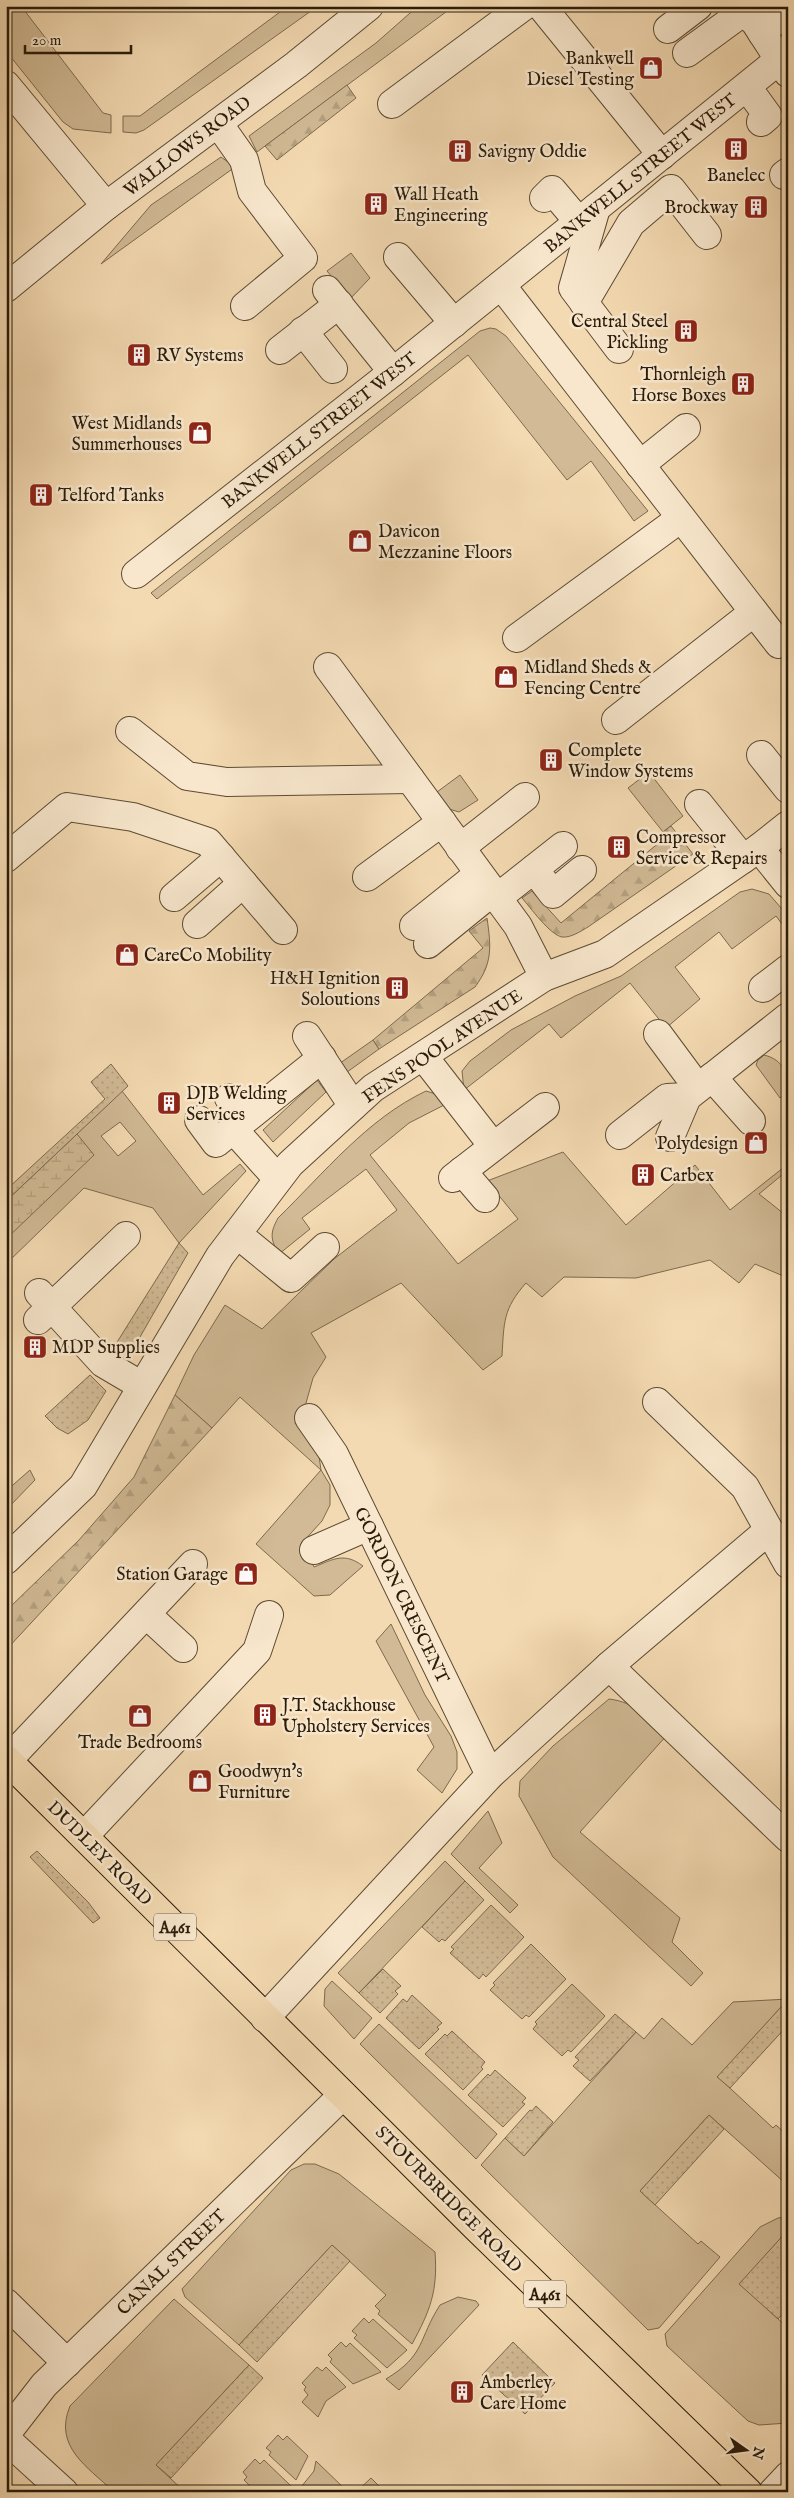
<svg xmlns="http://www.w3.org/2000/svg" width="794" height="2498" font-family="'IM FELL English',serif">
<defs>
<pattern id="forest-firs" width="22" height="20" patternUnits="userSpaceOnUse" patternTransform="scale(1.25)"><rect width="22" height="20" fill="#d1ba95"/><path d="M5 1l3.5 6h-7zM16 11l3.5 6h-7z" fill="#b39f7f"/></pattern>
<pattern id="wetland-marsh" width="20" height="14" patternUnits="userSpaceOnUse" patternTransform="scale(1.25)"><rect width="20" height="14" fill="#d1ba95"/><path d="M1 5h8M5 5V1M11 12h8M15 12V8" fill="none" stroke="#b39f7f"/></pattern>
<pattern id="park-dots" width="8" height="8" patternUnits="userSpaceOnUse" patternTransform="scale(1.25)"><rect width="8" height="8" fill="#d1ba95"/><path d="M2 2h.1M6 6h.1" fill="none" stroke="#b39f7f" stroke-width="1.8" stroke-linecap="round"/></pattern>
</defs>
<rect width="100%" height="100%" fill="#f4dab2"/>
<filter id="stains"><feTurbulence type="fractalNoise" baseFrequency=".004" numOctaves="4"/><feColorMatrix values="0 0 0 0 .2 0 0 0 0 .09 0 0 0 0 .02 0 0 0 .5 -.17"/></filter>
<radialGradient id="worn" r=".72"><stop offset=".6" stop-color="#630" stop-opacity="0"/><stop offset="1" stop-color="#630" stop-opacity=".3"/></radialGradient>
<!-- grass -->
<g fill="#d1ba95" stroke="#7d6a4f" fill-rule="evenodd">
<polygon points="6,6 21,6 103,113 111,115 111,133 73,129 63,122 6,51"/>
<polygon points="288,6 318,6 144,130 136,133 123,132 123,116 140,116"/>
<polygon points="418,6 454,6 257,152 249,136 376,43"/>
<polygon points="221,157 235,167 101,264 151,205"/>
<polygon points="351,253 370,278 350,299 327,271"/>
<polygon points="490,328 496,329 506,336 648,511 634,521 591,461 567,480 468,355 157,599 151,593 480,331"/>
<polygon points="649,772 683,816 663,832 628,788"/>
<polygon points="460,775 478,800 459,812 449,809 437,792"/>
<polygon points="752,889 769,894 788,916 788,932 776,916 732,949 719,932 675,967 700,999 666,1028 630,983 561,1038 549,1024 464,1090 462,1071 470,1061 511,1030 575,996 621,976 740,892"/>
<polygon points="373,1040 379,1049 343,1075 336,1066"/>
<path d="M 764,1055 C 784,1060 788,1074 788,1092 L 780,1098 L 756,1065 L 758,1060 Z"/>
<polygon points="317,1080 326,1092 273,1142 263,1130"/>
<path d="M 122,1091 L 203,1195 L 240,1164 L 246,1171 L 179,1243 L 153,1208 L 84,1188 L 6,1264 L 6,1201 ZM 120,1122 L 136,1141 L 118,1156 L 101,1136 Z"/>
<path d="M 426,1091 L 439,1095 L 448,1103 L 409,1123 L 370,1155 L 458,1264 L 518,1219 L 487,1181 L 563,1152 L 626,1225 L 695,1165 L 730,1210 L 788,1164 L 788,1170 L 759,1194 L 788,1217 L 788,1278 L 755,1264 L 739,1283 L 710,1260 L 636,1278 L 564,1277 L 542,1297 L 526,1283 C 503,1309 504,1322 502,1356 L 483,1370 L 401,1283 L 311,1333 L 326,1357 L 313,1378 L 301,1421 L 318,1449 L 321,1470 L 330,1485 L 330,1505 L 322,1521 L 302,1543 L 314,1567 C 334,1559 344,1552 363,1566 L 330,1595 L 314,1596 L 256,1544 L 321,1470 L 240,1397 L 212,1428 L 175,1395 L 194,1355 L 225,1305 L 262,1329 L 334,1259 L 397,1210 L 366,1169 L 302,1218 L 310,1229 L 279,1254 C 270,1239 270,1233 278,1218 C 324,1173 367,1119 426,1091 Z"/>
<polygon points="30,1470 35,1480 6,1510 6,1491"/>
<polygon points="391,1624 425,1695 451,1736 457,1752 457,1769 442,1793 417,1770 434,1747 376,1641"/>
<path d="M 609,1699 C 635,1702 649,1718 668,1734 L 580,1832 L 680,1918 L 672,1942 L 703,1973 L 691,1986 L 553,1857 L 519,1796 L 520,1781 L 553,1746 Z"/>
<polygon points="488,1811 502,1843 479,1868 518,1905 510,1913 451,1854"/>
<polygon points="445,1861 465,1881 359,1993 338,1973"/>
<polygon points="332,1981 372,2018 354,2039 324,2006 325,1989"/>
<polygon points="788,1999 788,2008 782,2006 718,2077 773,2128 776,2125 788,2136 785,2183 709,2115 640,2191 698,2244 701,2241 720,2257 659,2328 648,2330 481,2165 505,2138 524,2156 636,2032 644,2039 662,2018 692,2045 733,2002"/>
<polygon points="379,2024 497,2134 476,2159 360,2044"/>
<path d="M 304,2164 L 315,2164 L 339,2174 L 435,2252 C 438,2291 430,2311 412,2344 L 378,2314 L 380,2311 L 375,2306 L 386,2295 L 332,2245 L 239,2345 L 185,2297 L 182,2289 L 291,2170 Z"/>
<polygon points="788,2217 788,2230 740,2284 788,2328 788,2423 759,2425 748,2421 667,2346 665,2334 760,2227 778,2218"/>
<path d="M 458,2297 L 476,2301 L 479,2305 L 399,2390 L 386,2379 C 426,2355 418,2339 440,2305 Z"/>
<path d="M 174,2299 L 249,2365 L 156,2465 L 185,2492 L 114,2492 C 88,2467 53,2447 70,2406 Z"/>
<polygon points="364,2318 369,2323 373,2319 407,2350 387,2368 354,2338 357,2335 352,2331"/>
<polygon points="341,2342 346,2347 350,2343 381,2372 353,2384 330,2362 332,2359 328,2355"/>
<polygon points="317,2367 322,2371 326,2367 346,2387 326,2401 318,2417 302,2402 308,2395 304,2390 306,2387 302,2383"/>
<polygon points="278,2435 283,2440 287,2436 308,2456 296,2480 269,2455 271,2452 266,2448"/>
<polygon points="255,2459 260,2464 264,2460 291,2486 285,2492 256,2492 244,2480 247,2477 243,2472"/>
<polygon points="316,2461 348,2492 297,2492 314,2471"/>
<polygon points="371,2478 385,2492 356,2492"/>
</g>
<!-- forest -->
<g fill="url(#forest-firs)" stroke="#7d6a4f">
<polygon points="347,85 356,98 277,160 265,146"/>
<path d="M 671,826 L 693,854 L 588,927 C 581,931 571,938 562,937 C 550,935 530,907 522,898 L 532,891 L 561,923 L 666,837 L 663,832 Z"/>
<path d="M 487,918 C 491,946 493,963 475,987 L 379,1049 L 373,1040 L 483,948 L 469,931 Z"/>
<polygon points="175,1395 212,1428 6,1650 6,1611 79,1540 134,1477"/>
</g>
<!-- wetland -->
<polygon fill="url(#wetland-marsh)" stroke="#7d6a4f" points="77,1134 94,1155 6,1239 6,1201"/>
<!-- park -->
<g fill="url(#park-dots)" stroke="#7d6a4f">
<polygon points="111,1064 128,1086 6,1201 6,1190 105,1099 91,1082"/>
<polygon points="179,1243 188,1253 132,1351 122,1353 114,1347"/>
<polygon points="90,1375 106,1391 88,1420 68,1434 57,1428 45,1416"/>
<polygon points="37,1851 88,1902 100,1918 93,1923 30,1857"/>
<polygon points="465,1881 484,1900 445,1941 442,1939 439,1942 422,1927"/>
<polygon points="491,1905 524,1937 486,1977 483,1974 479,1979 450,1953 454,1949 451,1947"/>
<polygon points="531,1944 566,1979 529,2017 526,2015 522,2019 490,1990 495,1985 493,1983"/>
<polygon points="383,1969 401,1986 395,1991 398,1994 380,2013 359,1993"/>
<polygon points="572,1984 605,2016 571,2052 568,2050 562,2056 533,2029 537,2024 535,2022"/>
<polygon points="412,1995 442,2023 437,2027 439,2029 419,2049 386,2018 403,1999 407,2002"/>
<polygon points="782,2006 788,2008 788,2025 730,2088 717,2077"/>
<polygon points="615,2014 636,2032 590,2081 573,2066 579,2060 575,2057"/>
<polygon points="452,2031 485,2062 481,2067 483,2069 463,2090 425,2054 445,2034 447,2036"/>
<polygon points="495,2070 526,2098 522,2102 525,2104 503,2127 468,2095 488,2074 490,2076"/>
<polygon points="536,2106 553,2122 524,2156 505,2138 530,2110 532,2111"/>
<polygon points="709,2115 724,2129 655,2205 640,2191"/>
<polygon points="788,2230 788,2308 778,2319 739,2284"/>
<polygon points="332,2245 350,2261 257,2362 239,2345"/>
<polygon points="513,2342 555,2383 525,2414 482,2375"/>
<polygon points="249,2365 263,2378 171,2478 156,2465"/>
</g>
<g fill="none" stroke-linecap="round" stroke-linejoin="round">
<defs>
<g id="minor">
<polyline points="541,6 662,155"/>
<polyline points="737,6 755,22 788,73"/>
<polyline points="668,29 698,6"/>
<polyline points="762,33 788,9"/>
<polyline points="687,53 743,12"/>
<polyline points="6,85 106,206"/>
<polyline points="747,87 768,116 761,122"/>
<polyline points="392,104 524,6"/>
<polyline points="218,123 244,160 252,191 303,258 245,306"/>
<polyline points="784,175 788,172"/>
<polyline points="544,198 552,190 579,222"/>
<polyline points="596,208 573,288 619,349"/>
<polyline points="398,257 454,323"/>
<polyline points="501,285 779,644 788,637"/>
<polyline points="6,288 106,206 296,65 369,6"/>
<polyline points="327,290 393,372"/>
<polyline points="584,303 631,223 671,189 707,235"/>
<polyline points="303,331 333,369"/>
<polyline points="280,350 339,304"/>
<polyline points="640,465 686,428"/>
<polyline points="136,574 393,372 779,60"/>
<polyline points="517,638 681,518"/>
<polyline points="328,667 518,926 544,977"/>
<polyline points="616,720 754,612"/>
<polyline points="130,731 187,776 227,782 410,779"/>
<polyline points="761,755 788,789"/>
<polyline points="699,804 743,859"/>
<polyline points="460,848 525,797"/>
<polyline points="759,848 788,884"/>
<polyline points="6,858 67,807 133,817 208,842 283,930"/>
<polyline points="534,869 553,894 582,870"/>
<polyline points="367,877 442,822"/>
<polyline points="174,897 221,857"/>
<polyline points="497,898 563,846"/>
<polyline points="197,924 243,883"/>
<polyline points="414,926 479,874"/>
<polyline points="428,944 492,892"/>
<polyline points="763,988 788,969"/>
<polyline points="658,1034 698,1088"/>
<polyline points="307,1036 353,1106"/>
<polyline points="423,1056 493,1146"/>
<polyline points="712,1077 751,1121"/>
<polyline points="229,1098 245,1119"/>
<polyline points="199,1120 216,1143 322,1058"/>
<polyline points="233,1129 278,1179"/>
<polyline points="620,1135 667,1098 687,1097"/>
<polyline points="670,1137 687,1097 788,1017"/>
<polyline points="462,1171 485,1198"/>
<polyline points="453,1178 545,1107"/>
<polyline points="237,1234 291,1278 325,1247"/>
<polyline points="39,1293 103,1363 142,1386"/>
<polyline points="38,1320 126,1236"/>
<polyline points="657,1402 745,1487 769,1530"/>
<polyline points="309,1418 334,1454 490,1775"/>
<polyline points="314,1550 369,1526"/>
<polyline points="6,1560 83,1486 220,1256 290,1164 373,1088 544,977 605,954 759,848 788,825"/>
<polyline points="147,1615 183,1648"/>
<polyline points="609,1666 788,1838"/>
<polyline points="8,1760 193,1564"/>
<polyline points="84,1836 257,1651 269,1615"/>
<polyline points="265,2018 490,1775 609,1666 769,1530 788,1564"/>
<polyline points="6,2303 67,2363"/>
<polyline points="6,2434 44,2385 343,2095"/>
<polyline points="6,2439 64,2492"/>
<polyline points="773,2492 788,2476"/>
</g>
<polyline id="major" points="6,1759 475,2226 748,2492"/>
</defs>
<!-- minor casing -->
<use href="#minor" stroke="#5c4b33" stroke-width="30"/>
<!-- major casing -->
<use href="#major" stroke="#291b09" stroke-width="30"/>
<!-- minor -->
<use href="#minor" stroke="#f8e7cd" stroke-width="28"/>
<!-- major -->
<use href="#major" stroke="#f4dab2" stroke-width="28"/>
</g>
<!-- icons -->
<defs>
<symbol id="shop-square" viewBox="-11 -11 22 22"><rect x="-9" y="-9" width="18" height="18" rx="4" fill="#8f2418" stroke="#f8e7cd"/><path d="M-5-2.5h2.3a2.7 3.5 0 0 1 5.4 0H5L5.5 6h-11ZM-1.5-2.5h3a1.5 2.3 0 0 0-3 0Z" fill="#fff"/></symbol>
<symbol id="building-square" viewBox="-11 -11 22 22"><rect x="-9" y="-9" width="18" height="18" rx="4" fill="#8f2418" stroke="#f8e7cd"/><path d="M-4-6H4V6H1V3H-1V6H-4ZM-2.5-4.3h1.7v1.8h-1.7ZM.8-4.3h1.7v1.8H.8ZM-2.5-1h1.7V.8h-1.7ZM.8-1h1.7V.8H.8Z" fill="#fff"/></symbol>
</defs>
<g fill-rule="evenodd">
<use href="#shop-square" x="637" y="54" width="28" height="28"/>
<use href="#building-square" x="722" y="135" width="28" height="28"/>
<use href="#building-square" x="446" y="137" width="28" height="28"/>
<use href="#building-square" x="362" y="190" width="28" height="28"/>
<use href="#building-square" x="742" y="193" width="28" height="28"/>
<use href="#building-square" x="672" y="317" width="28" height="28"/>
<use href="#building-square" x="125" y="341" width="28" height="28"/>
<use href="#building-square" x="729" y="370" width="28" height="28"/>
<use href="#shop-square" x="186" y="419" width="28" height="28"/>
<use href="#building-square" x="27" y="481" width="28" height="28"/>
<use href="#shop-square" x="346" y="527" width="28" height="28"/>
<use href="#shop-square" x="492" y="663" width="28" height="28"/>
<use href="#building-square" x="537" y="746" width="28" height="28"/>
<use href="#building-square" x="605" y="833" width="28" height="28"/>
<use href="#shop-square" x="113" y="941" width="28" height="28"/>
<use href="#building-square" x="383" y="974" width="28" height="28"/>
<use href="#building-square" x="155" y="1089" width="28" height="28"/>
<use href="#shop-square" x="742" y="1129" width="28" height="28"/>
<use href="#building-square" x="629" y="1161" width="28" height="28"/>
<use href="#building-square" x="21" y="1333" width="28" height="28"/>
<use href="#shop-square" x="232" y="1560" width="28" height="28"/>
<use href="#building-square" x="251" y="1701" width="28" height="28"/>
<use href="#shop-square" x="126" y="1702" width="28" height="28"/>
<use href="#shop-square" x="186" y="1767" width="28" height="28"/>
<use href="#building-square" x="448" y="2378" width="28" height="28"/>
</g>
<g text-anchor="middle" stroke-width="5" stroke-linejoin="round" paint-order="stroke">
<!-- shield labels -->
<g fill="#f8e7cd" stroke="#675844" stroke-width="1">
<rect x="154" y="1913.5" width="42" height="27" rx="4"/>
<rect x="524" y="2280.5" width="42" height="27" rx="4"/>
</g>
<g font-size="16" font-weight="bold" fill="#291b09">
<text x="175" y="1933">A461</text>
<text x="545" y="2300">A461</text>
</g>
<!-- poi labels -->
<g font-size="18" fill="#291b09" stroke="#f8e7cd" text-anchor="start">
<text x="634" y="64" text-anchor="end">Bankwell<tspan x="634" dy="21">Diesel Testing</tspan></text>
<text x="478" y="157">Savigny Oddie</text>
<text x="736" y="181" text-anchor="middle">Banelec</text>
<text x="394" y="200">Wall Heath<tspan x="394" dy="21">Engineering</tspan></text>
<text x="738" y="213" text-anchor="end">Brockway</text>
<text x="668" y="327" text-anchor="end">Central Steel<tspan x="668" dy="21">Pickling</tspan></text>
<text x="156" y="361">RV Systems</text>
<text x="726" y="380" text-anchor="end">Thornleigh<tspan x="726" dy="21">Horse Boxes</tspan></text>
<text x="182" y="429" text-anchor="end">West Midlands<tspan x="182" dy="21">Summerhouses</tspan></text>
<text x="58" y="501">Telford Tanks</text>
<text x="378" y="537">Davicon<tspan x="378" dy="21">Mezzanine Floors</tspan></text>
<text x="524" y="673">Midland Sheds &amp;<tspan x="524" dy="21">Fencing Centre</tspan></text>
<text x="568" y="756">Complete<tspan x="568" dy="21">Window Systems</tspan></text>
<text x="636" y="843">Compressor<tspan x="636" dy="21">Service &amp; Repairs</tspan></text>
<text x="144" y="961">CareCo Mobility</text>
<text x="380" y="984" text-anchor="end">H&amp;H Ignition<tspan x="380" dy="21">Soloutions</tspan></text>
<text x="186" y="1099">DJB Welding<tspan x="186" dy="21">Services</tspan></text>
<text x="738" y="1149" text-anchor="end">Polydesign</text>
<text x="660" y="1181">Carbex</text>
<text x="52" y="1353">MDP Supplies</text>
<text x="228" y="1580" text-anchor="end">Station Garage</text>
<text x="282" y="1711">J.T. Stackhouse<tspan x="282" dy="21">Upholstery Services</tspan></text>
<text x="140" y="1748" text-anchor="middle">Trade Bedrooms</text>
<text x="218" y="1777">Goodwyn's<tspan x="218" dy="21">Furniture</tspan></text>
<text x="480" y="2388">Amberley<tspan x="480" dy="21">Care Home</tspan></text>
</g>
<!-- street labels -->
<g font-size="18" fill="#291b09" stroke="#f8e7cd">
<text transform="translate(187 146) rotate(-37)" y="6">WALLOWS ROAD</text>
<text transform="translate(640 173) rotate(-39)" y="6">BANKWELL STREET WEST</text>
<text transform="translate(319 430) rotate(-38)" y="6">BANKWELL STREET WEST</text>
<text transform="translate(442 1046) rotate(-34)" y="6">FENS POOL AVENUE</text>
<text transform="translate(402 1595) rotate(64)" y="6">GORDON CRESCENT</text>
<text transform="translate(100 1853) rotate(45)" y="6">DUDLEY ROAD</text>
<text transform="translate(449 2199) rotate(45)" y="6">STOURBRIDGE ROAD</text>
<text transform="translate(171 2262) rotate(-44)" y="6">CANAL STREET</text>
</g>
</g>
<!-- margin -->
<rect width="794" height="2498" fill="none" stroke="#f4dab2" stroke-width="25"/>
<rect x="8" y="8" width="779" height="2483" fill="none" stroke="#291b09" stroke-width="2.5"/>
<rect x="12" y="12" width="769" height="2473" fill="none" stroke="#291b09"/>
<!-- north arrow -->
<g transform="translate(746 2450) rotate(104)" stroke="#f8e7cd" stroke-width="4" paint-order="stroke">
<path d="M0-4L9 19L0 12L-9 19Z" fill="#291b09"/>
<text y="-8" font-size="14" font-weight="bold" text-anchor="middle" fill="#291b09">N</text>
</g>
<!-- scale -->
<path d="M25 45v8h106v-8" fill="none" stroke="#291b09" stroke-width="2.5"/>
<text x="32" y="45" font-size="15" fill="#291b09" stroke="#f8e7cd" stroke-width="4" paint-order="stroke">20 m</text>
<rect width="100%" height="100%" filter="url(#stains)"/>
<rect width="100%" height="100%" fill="url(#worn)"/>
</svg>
